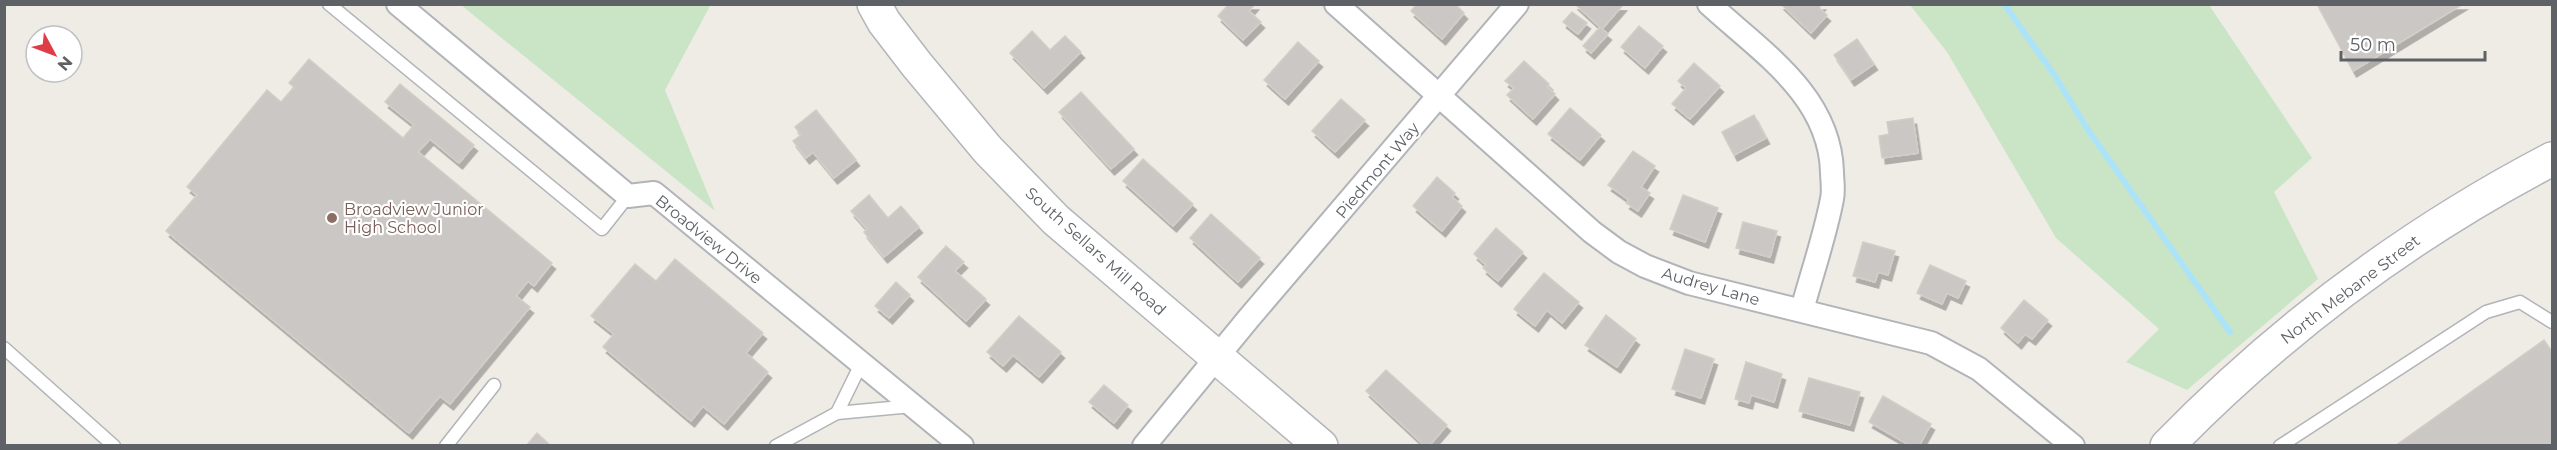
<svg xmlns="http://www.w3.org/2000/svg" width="2557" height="450" font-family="Montserrat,sans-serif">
<defs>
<filter id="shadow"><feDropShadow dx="3.5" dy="6" stdDeviation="0" flood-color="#0004"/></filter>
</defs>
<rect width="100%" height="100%" fill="#efece6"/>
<!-- green -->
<g fill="#c9e5c5">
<polygon points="461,5 709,5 710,6 665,90 715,211"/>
<polygon points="1910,5 2209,5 2312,158 2274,192 2318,279 2187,390 2126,362 2159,329 2056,238 1947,52"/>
</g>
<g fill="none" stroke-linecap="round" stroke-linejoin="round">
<!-- stream -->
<polyline stroke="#ace3f9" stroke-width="6" points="2004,4 2055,76 2088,130 2230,332"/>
</g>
<!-- building -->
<g fill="#cbc7c4" stroke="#d3cdc5" stroke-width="1.5" filter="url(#shadow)">
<polygon points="1229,4 1255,4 1249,11 1261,22 1243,40 1218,16"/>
<polygon points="1417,4 1455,4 1464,13 1442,39 1411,11"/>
<polygon points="1575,4 1623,5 1602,29 1608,34 1591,53 1583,46 1600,27"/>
<polygon points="1781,4 1822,4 1819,8 1827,15 1811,33"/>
<polygon points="2317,4 2463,4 2353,71"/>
<polygon points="1572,12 1587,23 1578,34 1563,22"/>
<polygon points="1639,26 1663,46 1645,68 1621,47"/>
<polygon points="1032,31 1050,50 1065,36 1081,52 1044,88 1010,53"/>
<polygon points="1857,39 1874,64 1851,80 1834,55"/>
<polygon points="1298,42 1319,61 1285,99 1264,80"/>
<polygon points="309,59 403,138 414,125 385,102 400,84 474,145 459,163 430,139 418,152 552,263 534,286 528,281 516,296 530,307 450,404 440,396 409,433 166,231 197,195 187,187 267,90 281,102 294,87 289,83"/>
<polygon points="1524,61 1549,84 1547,86 1555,94 1533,119 1507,95 1514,88 1505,81"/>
<polygon points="1694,63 1720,86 1690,119 1672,104 1686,88 1678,81"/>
<polygon points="1081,92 1134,149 1111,169 1059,112"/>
<polygon points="1341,99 1365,120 1335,152 1312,131"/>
<polygon points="1570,108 1601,135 1580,160 1548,134"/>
<polygon points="816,110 856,160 834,178 813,152 806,158 793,141 801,135 795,127"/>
<polygon points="1754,115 1766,138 1734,155 1722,132"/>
<polygon points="1913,118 1918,153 1882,158 1879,136 1889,134 1887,122"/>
<polygon points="1633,151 1655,166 1641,187 1650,193 1638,211 1626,203 1629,200 1608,185"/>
<polygon points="1143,159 1193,204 1173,226 1123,181"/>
<polygon points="1437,177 1455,193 1452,197 1462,206 1442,231 1413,206"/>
<polygon points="869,195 888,218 901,206 919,227 884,257 864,232 867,229 851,211"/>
<polygon points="1683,195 1718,208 1705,242 1670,229"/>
<polygon points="1211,214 1260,258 1238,282 1190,238"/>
<polygon points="1743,222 1777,231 1770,257 1736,248"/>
<polygon points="1496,228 1523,252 1498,281 1483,268 1486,265 1474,254"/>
<polygon points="1863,242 1895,251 1888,275 1878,272 1875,282 1853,276"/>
<polygon points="946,246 964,262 955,271 986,299 966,321 918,277"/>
<polygon points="675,259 763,333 746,353 768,372 724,424 703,406 691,421 603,347 614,334 591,316 635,264 656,281"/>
<polygon points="1930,265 1966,281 1958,298 1947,293 1942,304 1917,293"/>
<polygon points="1544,273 1579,302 1562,323 1547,310 1535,326 1514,309"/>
<polygon points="896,282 910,295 889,318 875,306"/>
<polygon points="2024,300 2048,320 2032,339 2025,334 2018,343 2001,328"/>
<polygon points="1606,315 1636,339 1617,367 1585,345"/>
<polygon points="1019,316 1061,352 1039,377 1013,355 1003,366 987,352"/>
<polygon points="2544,340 2552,352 2552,446 2395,446"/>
<polygon points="1685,349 1714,359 1701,398 1672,389"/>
<polygon points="1746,362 1782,374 1774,402 1751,395 1749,403 1735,399"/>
<polygon points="1386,370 1447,425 1429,446 1425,446 1366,391"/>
<polygon points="1809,378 1860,392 1850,425 1799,411"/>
<polygon points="1104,385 1128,405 1114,423 1089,402"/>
<polygon points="1883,396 1931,424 1919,446 1911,446 1869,422"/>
<polygon points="537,433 551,446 526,446"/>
</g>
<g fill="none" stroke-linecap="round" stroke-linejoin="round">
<defs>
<g id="service">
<polyline points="329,4 602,229 628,196"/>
<polyline points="4,348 114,446"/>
<polyline points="837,413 861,364"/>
<polyline points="446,446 494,385"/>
<polyline points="776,446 837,413 912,406"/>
<polyline points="2280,446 2486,312 2520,302 2552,322"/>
</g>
<g id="minor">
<polyline points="398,4 628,196 654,193 962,446"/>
<polyline points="1336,4 1592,232 1619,252 1645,266 1689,283 1931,343 1979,369 2073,446"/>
<path d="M 1709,4 C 1760,51 1830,95 1832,172 C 1832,180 1834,190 1832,199 C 1825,236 1812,273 1802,310"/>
<polyline points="1144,446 1249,318 1517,4"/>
</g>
<g id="secondary">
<polyline points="874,4 884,22 917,65 988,150 1056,220 1321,446"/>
<path d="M 2167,446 C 2279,331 2410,233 2552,159"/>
</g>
</defs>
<!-- service casing -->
<use href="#service" stroke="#b1b4b8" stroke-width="15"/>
<!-- minor casing -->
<use href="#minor" stroke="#b1b4b8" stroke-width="26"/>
<!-- secondary casing -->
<use href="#secondary" stroke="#b2b6ba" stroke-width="36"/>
<!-- service -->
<use href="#service" stroke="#fff" stroke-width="12"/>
<!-- minor -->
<use href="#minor" stroke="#fff" stroke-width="22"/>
<!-- secondary -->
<use href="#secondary" stroke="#fff" stroke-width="33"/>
</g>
<!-- markers -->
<circle fill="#8d6e63" stroke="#fff" stroke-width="2" cx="332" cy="218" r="6"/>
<g text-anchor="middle" stroke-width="4.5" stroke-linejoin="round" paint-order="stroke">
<!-- street labels -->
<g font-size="16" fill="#5e6266" stroke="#fff">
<text transform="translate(1377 170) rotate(-50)" y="6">Piedmont Way</text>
<text transform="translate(709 239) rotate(39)" y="6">Broadview Drive</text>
<text transform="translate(1096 251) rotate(42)" y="6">South Sellars Mill Road</text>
<text transform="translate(1711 286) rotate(16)" y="6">Audrey Lane</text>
<text transform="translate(2350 289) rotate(-37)" y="6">North Mebane Street</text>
</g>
<!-- education labels -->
<g font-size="16" fill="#785e54" stroke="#fff" text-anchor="start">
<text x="344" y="215">Broadview Junior<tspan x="344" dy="18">High School</tspan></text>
</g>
</g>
<!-- border -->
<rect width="2557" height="450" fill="none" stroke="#5e6266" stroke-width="12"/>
<!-- north arrow -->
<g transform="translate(54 54) rotate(131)"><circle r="28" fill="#ffffff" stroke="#bfc0c2" stroke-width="1.5"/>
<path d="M0-4.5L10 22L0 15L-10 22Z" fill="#de3d48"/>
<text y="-9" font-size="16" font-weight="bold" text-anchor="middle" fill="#5e6266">N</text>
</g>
<!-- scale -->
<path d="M2341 51v9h144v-9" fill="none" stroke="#5e6266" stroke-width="3"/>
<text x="2350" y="51" font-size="18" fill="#5e6266" stroke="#ffffff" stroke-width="4.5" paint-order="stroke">50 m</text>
</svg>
